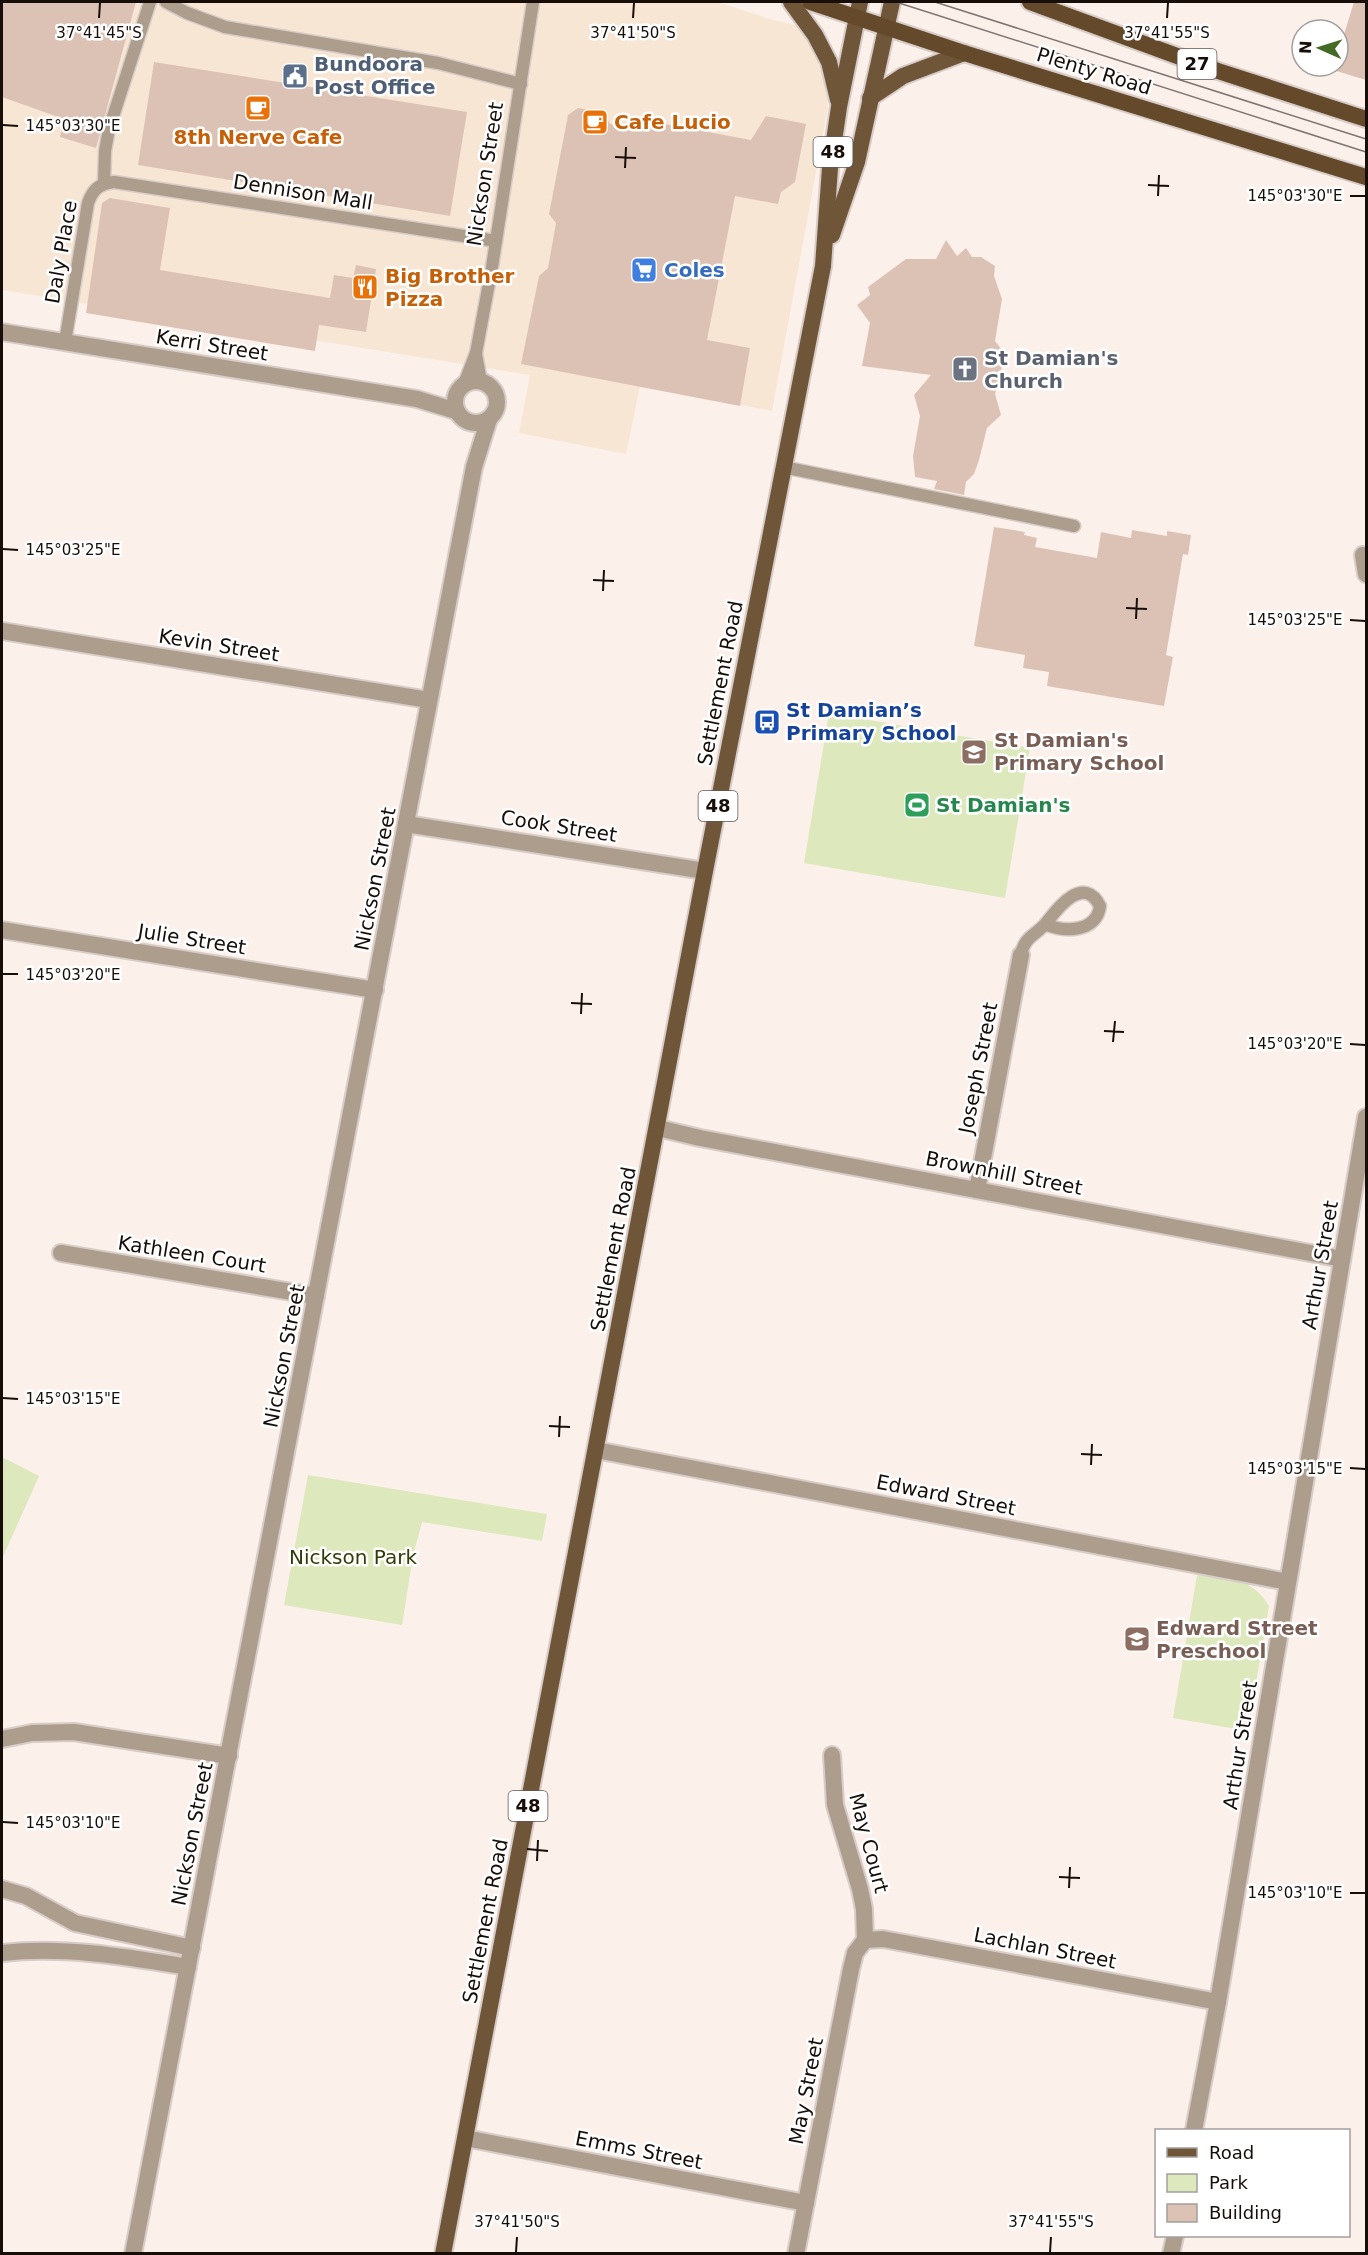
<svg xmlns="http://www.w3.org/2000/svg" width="1368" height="2255" font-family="'DejaVu Sans',sans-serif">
<rect width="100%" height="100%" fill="#fcf0eb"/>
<!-- commercial -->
<polygon fill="#f8e6d5" points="2,2 718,2 770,19 806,28 826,86 828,107 772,411 640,386 626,454 519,433 530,375 2,290"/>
<!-- green -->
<g fill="#dde8bd">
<polygon points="829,713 1030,748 1005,898 804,863"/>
<polygon points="2,1457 39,1476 2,1559"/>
<polygon points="308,1475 547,1514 542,1541 422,1522 413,1556 402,1625 284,1605"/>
<path d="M 1197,1575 C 1229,1580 1251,1576 1269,1606 L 1248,1731 L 1173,1718 Z"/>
</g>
<!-- building -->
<g fill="#dcc2b5">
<polygon points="2,2 136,2 96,148 60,137 64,119 2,97"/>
<polygon points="1354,2 1366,2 1366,80 1333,70 1334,66 1338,66 1338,54"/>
<polygon points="154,62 467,112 450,216 138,165"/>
<polygon points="578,108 604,113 610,124 627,127 638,119 751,140 766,116 806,124 795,182 781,192 778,204 735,196 707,340 750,348 740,406 521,364 539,276 548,268 556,223 549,214 568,115"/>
<polygon points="110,198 170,208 160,270 330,298 334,275 353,278 356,265 376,269 366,332 319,325 315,351 86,313 102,203"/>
<polygon points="946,240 957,256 966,248 972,257 981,257 995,266 994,276 1002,299 995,341 1005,354 995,394 1001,415 987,428 979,460 974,474 966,482 964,495 934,489 937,481 915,477 913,456 920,416 914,395 931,375 862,366 870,323 857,305 870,295 868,287 906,259 936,259"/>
<polygon points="994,527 1025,532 1024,535 1037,538 1035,547 1097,558 1101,532 1131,538 1132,530 1167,536 1167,531 1191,535 1188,555 1183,554 1166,655 1173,657 1164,706 1047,686 1049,672 1023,668 1025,655 974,646"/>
</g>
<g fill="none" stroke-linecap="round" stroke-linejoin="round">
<defs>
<g id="service">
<polyline points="166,2 187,13 225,27 438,63 521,84"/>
<polyline points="104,184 105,151 109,129 150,2"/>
<path d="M 65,342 L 88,203 C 93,189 99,184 114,182 L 496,241"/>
<polyline points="476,354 481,381"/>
<polyline points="464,384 476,353 492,267 533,2"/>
<polyline points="783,467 1074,526"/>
<path d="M 1021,955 C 1024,936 1037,935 1047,922 C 1059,906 1084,875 1100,906 C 1097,932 1065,933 1045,924"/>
</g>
<g id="minor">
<polyline points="2,332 417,399 456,411"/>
<circle cx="476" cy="402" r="21"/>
<polyline points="1363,555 1366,574"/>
<polyline points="2,631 429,700"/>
<polyline points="406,824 705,871"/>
<polyline points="2,930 375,990"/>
<polyline points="658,1128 700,1138 1342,1259"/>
<polyline points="977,1190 1021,955"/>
<polyline points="61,1253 316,1296"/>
<polyline points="596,1450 1288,1582"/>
<polyline points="2,1739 32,1733 74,1732 229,1756"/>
<polyline points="832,1755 835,1805 860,1889 864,1909 865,1940"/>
<polyline points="2,1889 26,1896 75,1923 192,1948"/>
<polyline points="865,1940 883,1939 1218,2002"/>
<path d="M 2,1953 C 64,1946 127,1957 188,1967"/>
<polyline points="1194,2130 1218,2002 1366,1117"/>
<polyline points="465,2138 806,2203"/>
<polyline points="133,2254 474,467 489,419"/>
<polyline points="796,2254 851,1969 855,1953 865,1940"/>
<polyline points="1171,2254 1175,2236"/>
</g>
<g id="primary">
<polyline points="791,2 815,35 829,62 838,100"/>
<polyline points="870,98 903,76 964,53"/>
<polyline points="832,235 857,162 892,2"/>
<polyline points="443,2254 705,871 823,266 830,168 839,107 860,2"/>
</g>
<g id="trunk">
<polyline points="810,2 964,53 1366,177"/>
<polyline points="1030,2 1218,71 1366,119"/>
</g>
</defs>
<!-- service casing -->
<use href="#service" stroke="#d7ccc7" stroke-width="15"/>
<!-- minor casing -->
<use href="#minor" stroke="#d7ccc7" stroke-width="20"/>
<!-- primary casing -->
<use href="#primary" stroke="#d7ccc7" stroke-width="20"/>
<!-- trunk casing -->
<use href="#trunk" stroke="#d7ccc7" stroke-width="20"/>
<!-- service -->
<use href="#service" stroke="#ac9d8d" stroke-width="12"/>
<!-- minor -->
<use href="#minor" stroke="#ac9d8d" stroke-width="16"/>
<!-- primary -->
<use href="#primary" stroke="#6f5639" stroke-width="16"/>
<!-- trunk -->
<use href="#trunk" stroke="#644a2a" stroke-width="16"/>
<!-- tram -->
<g stroke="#7f7570" stroke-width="1.5">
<polyline points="896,2 1366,152"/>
<polyline points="935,2 1366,139"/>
</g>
</g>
<!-- ticks -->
<path fill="none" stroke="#170e0a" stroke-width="2" d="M 99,18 L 100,3M 633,18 L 634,3M 1167,18 L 1168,3M 3,125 L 18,126M 615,157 L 636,158M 625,168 L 626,147M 1148,185 L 1169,186M 1158,196 L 1159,175M 1350,196 L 1365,196M 3,549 L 18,550M 593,580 L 614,581M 603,591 L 604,570M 1126,608 L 1147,609M 1136,619 L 1137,598M 1350,620 L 1365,621M 3,974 L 18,974M 571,1003 L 592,1004M 581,1014 L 582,993M 1104,1031 L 1124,1032M 1113,1042 L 1115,1021M 1350,1044 L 1365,1045M 3,1398 L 18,1399M 549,1426 L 570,1427M 559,1437 L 560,1416M 1081,1454 L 1102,1455M 1091,1465 L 1092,1444M 1350,1468 L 1365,1469M 3,1822 L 18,1823M 527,1849 L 548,1851M 537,1861 L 538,1840M 1059,1877 L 1080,1878M 1069,1888 L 1070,1867M 1350,1893 L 1365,1893M 516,2252 L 517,2237M 1050,2252 L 1051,2237"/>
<!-- icons -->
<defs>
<symbol id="civic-square" viewBox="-11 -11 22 22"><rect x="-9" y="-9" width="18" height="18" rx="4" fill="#5c6f8a" stroke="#fff"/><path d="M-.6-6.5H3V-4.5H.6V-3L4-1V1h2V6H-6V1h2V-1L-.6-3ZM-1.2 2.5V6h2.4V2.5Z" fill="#fff"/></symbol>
<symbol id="cafe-square" viewBox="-11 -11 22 22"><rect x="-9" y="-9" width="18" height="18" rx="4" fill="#e8710a" stroke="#fff"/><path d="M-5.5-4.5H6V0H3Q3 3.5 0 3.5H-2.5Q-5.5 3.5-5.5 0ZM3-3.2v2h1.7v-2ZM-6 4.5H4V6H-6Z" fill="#fff"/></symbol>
<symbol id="supermarket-square" viewBox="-11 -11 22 22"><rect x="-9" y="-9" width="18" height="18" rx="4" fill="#3f7fe0" stroke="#fff"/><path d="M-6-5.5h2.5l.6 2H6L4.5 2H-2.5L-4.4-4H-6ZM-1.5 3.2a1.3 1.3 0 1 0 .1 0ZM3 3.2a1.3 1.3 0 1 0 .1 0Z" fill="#fff"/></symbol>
<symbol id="restaurant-square" viewBox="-11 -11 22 22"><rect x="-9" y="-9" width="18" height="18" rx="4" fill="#e8710a" stroke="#fff"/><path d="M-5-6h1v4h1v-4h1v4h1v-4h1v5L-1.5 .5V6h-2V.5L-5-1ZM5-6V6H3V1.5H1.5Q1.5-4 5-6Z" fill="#fff"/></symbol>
<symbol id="church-square" viewBox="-11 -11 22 22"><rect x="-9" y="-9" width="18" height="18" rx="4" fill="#6b7280" stroke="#fff"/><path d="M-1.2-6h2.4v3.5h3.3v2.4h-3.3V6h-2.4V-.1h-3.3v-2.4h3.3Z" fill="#fff"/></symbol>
<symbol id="bus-square" viewBox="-11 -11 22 22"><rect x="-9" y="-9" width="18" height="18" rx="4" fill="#1a4fb4" stroke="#fff"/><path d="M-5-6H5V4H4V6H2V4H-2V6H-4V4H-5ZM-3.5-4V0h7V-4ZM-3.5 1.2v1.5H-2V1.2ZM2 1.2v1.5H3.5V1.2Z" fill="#fff"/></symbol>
<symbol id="school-square" viewBox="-11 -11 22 22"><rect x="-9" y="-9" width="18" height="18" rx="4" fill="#8d6e63" stroke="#fff"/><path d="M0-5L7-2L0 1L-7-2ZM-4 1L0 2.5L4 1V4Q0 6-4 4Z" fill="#fff"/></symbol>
<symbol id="stadium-square" viewBox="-11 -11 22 22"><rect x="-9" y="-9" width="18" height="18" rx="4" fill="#2e9e5b" stroke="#fff"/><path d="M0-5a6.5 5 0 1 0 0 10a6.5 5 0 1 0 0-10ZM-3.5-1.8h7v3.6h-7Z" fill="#fff"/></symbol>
</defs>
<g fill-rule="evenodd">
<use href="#civic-square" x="280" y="61" width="30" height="30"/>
<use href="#cafe-square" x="243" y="93" width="30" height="30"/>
<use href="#cafe-square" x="580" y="107" width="30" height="30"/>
<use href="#supermarket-square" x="629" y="255" width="30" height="30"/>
<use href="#restaurant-square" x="350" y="272" width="30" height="30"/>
<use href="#church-square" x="950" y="354" width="30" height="30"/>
<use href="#bus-square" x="752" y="707" width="30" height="30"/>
<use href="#school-square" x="959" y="737" width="30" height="30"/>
<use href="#stadium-square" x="902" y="790" width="30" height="30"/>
<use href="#school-square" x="1122" y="1624" width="30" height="30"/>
</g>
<g text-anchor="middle" stroke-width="5" stroke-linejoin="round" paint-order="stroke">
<!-- shield labels -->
<g fill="#fff" stroke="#5d5654" stroke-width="1.5">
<rect x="1177.5" y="49" width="39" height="30" rx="4.5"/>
<rect x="813.5" y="137" width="39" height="30" rx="4.5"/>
<rect x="698.5" y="791" width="39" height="30" rx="4.5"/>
<rect x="508.5" y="1791" width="39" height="30" rx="4.5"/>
</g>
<g font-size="18" font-weight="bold" fill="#170e0a">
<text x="1197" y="70">27</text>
<text x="833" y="158">48</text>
<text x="718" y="812">48</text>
<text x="528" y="1812">48</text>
</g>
<!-- service labels -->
<g font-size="20" font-weight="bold" fill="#4e5e75" stroke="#fff" text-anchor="start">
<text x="314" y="71">Bundoora<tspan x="314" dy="23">Post Office</tspan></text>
</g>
<!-- street labels -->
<g font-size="20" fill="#170e0a" stroke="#fff">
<text transform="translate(1094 71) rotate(17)" y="7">Plenty Road</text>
<text transform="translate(485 174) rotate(-81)" y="7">Nickson Street</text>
<text transform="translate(303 192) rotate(9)" y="7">Dennison Mall</text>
<text transform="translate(61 252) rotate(-80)" y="7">Daly Place</text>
<text transform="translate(212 345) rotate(9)" y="7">Kerri Street</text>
<text transform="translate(219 645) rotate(9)" y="7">Kevin Street</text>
<text transform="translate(720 683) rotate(-79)" y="7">Settlement Road</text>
<text transform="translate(559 826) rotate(9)" y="7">Cook Street</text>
<text transform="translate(375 879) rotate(-79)" y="7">Nickson Street</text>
<text transform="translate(192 939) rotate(9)" y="7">Julie Street</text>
<text transform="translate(978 1068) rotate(-79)" y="7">Joseph Street</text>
<text transform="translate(1004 1173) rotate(11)" y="7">Brownhill Street</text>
<text transform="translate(613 1249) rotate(-79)" y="7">Settlement Road</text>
<text transform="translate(192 1254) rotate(9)" y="7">Kathleen Court</text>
<text transform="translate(1320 1265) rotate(-80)" y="7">Arthur Street</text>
<text transform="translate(284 1356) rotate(-79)" y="7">Nickson Street</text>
<text transform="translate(946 1495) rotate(11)" y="7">Edward Street</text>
<text transform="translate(1240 1745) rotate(-81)" y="7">Arthur Street</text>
<text transform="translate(192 1834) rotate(-79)" y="7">Nickson Street</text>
<text transform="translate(869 1843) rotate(75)" y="7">May Court</text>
<text transform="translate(485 1921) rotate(-79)" y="7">Settlement Road</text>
<text transform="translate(1045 1948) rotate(11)" y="7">Lachlan Street</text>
<text transform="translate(806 2091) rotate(-79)" y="7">May Street</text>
<text transform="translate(639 2150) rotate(11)" y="7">Emms Street</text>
</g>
<!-- food labels -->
<g font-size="20" font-weight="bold" fill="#c56008" stroke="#fff" text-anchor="start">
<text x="614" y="129">Cafe Lucio</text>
<text x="258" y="144" text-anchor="middle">8th Nerve Cafe</text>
<text x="385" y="283">Big Brother<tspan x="385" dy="23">Pizza</tspan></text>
</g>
<!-- shop labels -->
<g font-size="20" font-weight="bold" fill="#366cbe" stroke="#fff" text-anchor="start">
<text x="664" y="277">Coles</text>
</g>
<!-- worship labels -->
<g font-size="20" font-weight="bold" fill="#5b616d" stroke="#fff" text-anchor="start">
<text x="984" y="365">St Damian's<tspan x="984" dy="23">Church</tspan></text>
</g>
<!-- transit labels -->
<g font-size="20" font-weight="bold" fill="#164399" stroke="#fff" text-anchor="start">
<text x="786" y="717">St Damian’s<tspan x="786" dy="23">Primary School</tspan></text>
</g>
<!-- education labels -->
<g font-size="20" font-weight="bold" fill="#785e54" stroke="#fff" text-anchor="start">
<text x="994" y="747">St Damian's<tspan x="994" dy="23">Primary School</tspan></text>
<text x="1156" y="1635">Edward Street<tspan x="1156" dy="23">Preschool</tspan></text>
</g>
<!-- leisure labels -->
<g font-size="20" font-weight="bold" fill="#27864d" stroke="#fff" text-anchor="start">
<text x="936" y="812">St Damian's</text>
</g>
<!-- park labels -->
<g font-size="20" fill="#343c05" stroke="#fff">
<text x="353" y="1564">Nickson Park</text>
</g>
</g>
<g font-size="15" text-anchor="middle" fill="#170e0a" stroke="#fff" stroke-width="5" stroke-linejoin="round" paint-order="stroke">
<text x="633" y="38">37°41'50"S</text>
<text x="1167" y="38">37°41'55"S</text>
<text x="99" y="38">37°41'45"S</text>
<text x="73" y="131">145°03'30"E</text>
<text x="1295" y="201">145°03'30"E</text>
<text x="73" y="555">145°03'25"E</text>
<text x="1295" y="625">145°03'25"E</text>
<text x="73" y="980">145°03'20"E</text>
<text x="1295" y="1049">145°03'20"E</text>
<text x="73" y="1404">145°03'15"E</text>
<text x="1295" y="1474">145°03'15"E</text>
<text x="73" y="1828">145°03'10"E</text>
<text x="1295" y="1898">145°03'10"E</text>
<text x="517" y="2227">37°41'50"S</text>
<text x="1051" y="2227">37°41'55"S</text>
</g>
<!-- border -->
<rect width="1368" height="2255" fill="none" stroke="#170e0a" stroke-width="6"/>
<!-- legend -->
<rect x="1155" y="2129" width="195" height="108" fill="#ffffff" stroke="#a29f9d" stroke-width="1.5"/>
<rect x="1167" y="2148" width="30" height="9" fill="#6f5639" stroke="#a29f9d" stroke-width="1.5"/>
<text x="1209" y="2159" font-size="18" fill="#170e0a">Road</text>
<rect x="1167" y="2174" width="30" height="18" fill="#dde8bd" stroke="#a29f9d" stroke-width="1.5"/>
<text x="1209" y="2189" font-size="18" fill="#170e0a">Park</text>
<rect x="1167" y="2204" width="30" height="18" fill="#dcc2b5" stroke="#a29f9d" stroke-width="1.5"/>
<text x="1209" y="2219" font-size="18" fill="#170e0a">Building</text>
<!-- north arrow -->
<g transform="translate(1320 48) rotate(273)"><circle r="28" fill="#ffffff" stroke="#a29f9d" stroke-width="1.5"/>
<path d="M0-4.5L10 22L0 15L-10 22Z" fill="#446a25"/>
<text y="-9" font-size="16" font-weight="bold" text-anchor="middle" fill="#170e0a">N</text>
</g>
</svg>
